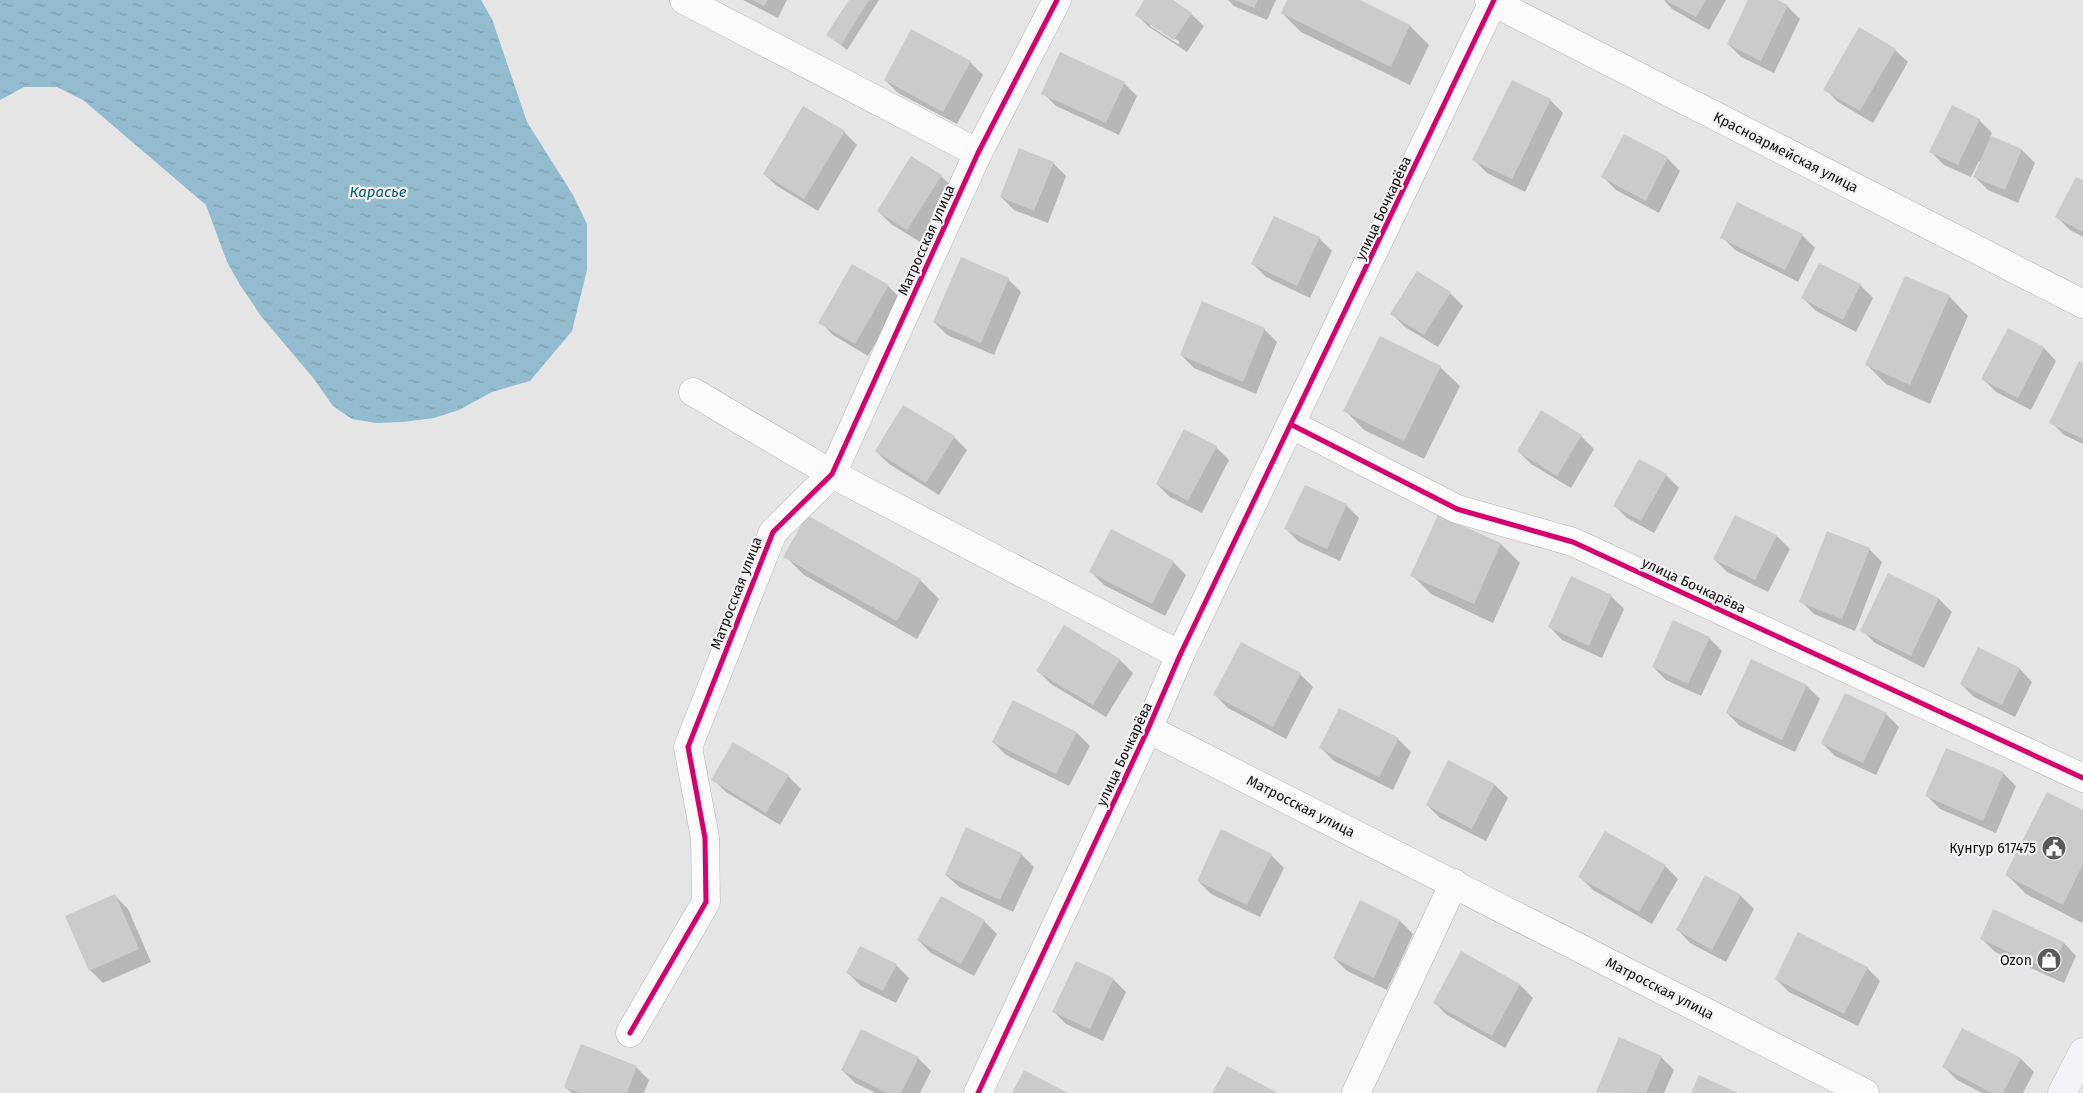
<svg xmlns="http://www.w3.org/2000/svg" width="2083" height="1093" font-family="'Fira Sans',sans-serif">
<defs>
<pattern id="water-ripples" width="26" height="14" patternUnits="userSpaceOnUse" patternTransform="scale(1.25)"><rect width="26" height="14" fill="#93bdce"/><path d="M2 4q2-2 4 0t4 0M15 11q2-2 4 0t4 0" fill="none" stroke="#7ea1b0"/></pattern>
</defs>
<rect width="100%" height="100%" fill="#e5e5e6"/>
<!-- water -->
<polygon fill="url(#water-ripples)" points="0,0 481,0 492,19 527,122 573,195 587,224 587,270 572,331 530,381 492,392 459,410 434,418 403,422 376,423 352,419 333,406 314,379 261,316 240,285 227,262 206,205 83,100 57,87 24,87 0,100"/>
<!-- shadow -->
<g fill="#0003" fill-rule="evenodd">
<polygon points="743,0 787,0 778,18"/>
<polygon points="850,0 879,0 847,50 828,35"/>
<path d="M 1146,0 L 1170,0 L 1191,14 L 1204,26 L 1187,52 L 1149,27 L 1137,15 ZM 1150,23 L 1180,42 L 1178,44 L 1150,26 Z"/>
<polygon points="1228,0 1276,0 1267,20 1234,6"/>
<polygon points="1289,0 1357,0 1410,26 1429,45 1410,85 1301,32 1282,13"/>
<polygon points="1664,0 1726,0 1709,30 1672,9"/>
<polygon points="1749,0 1775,0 1787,6 1800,19 1774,73 1741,57 1728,44"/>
<polygon points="1895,50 1908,62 1873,123 1838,102 1825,89"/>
<polygon points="970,62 983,75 957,124 898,93 885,80"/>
<polygon points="1513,82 1550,100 1563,113 1525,192 1487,173 1474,160"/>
<polygon points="1124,83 1137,96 1119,135 1056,106 1043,93"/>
<polygon points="1979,120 1992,133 1990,137 2022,150 2035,163 2018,203 1988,190 1975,177 1981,162 1979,161 1971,177 1944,165 1931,152"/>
<polygon points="844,132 857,145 818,211 777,186 764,174"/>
<polygon points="1625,136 1667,158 1680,171 1659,213 1616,190 1603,177"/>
<polygon points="1053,163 1066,176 1048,223 1014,210 1001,197"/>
<polygon points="941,176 954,189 920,242 891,224 878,211"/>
<polygon points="2083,182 2083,237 2070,230 2057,217"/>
<polygon points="1802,235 1815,248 1798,282 1735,250 1722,237"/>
<polygon points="1319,238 1332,251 1310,298 1266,277 1253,264"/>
<polygon points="1008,279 1021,292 994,355 947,335 934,322"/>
<polygon points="1860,285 1873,298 1856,332 1816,311 1803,298"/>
<polygon points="888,286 901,299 868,356 833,335 820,322"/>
<polygon points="1450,293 1463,306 1438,347 1405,327 1392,314"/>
<polygon points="1949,296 1968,316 1930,404 1886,384 1867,365"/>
<polygon points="1264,329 1277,342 1256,394 1194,368 1181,355"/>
<polygon points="2008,330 2044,348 2056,361 2031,410 1996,392 1983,379"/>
<polygon points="2083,364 2083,444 2064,435 2051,422"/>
<polygon points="1440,367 1460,386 1424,459 1364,430 1345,410"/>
<polygon points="1581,436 1594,449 1571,488 1531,464 1518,451"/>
<polygon points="954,437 967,450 939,495 889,464 876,451"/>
<polygon points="1216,447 1229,460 1202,513 1170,497 1157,484"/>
<polygon points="1666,475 1679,488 1654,533 1627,518 1614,505"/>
<polygon points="1346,505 1359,518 1340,561 1299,542 1286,529"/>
<polygon points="1438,516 1501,544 1520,563 1493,623 1431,594 1412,575"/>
<polygon points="1735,516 1777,536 1790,549 1768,592 1727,572 1714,559"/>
<polygon points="1869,549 1882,562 1855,631 1814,614 1801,601"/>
<polygon points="785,556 920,580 939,599 917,639 804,575"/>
<polygon points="1173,562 1186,575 1165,616 1104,585 1091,572"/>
<polygon points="1889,575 1939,599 1952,612 1924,668 1875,643 1862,630"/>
<polygon points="1611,596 1624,609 1602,658 1562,640 1550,627"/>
<polygon points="1674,622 1709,638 1722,651 1701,696 1666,680 1653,667"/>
<polygon points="1064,627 1120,660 1133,673 1106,717 1051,684 1038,671"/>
<polygon points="1242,644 1300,674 1313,687 1286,739 1228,708 1215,695"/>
<polygon points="1978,649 2020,669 2032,682 2015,717 1974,697 1961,684"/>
<polygon points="1751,661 1807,686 1820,699 1795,752 1740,726 1727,713"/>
<polygon points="1013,701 1077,733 1090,746 1069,786 1006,755 993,742"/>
<polygon points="1886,714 1899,727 1876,775 1835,756 1822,743"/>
<polygon points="1398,739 1411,752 1393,790 1334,761 1321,748"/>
<polygon points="1449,762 1495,785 1508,798 1486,841 1440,818 1427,805"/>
<polygon points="2003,773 2016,786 1996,833 1940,809 1927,796"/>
<polygon points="788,776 801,789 780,825 726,792 713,779"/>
<polygon points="2083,812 2083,921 2082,923 2026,894 2007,875"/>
<polygon points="1021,854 1034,867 1013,912 959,887 946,875"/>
<polygon points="1271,855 1284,868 1260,917 1211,894 1198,881"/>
<polygon points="1665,866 1678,879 1652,924 1593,890 1580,877"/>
<polygon points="1706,877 1741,896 1754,909 1726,962 1690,943 1678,930"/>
<polygon points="115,896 128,909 151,962 103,983 90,970"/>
<polygon points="984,921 997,934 974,976 931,953 918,940"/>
<polygon points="1400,921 1413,934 1387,990 1347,971 1334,958"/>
<polygon points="1982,939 2064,943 2076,956 2064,983 1995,952"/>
<polygon points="1462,953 1520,985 1533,998 1505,1048 1447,1015 1434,1002"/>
<polygon points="896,965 909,978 896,1003 861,986 848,973"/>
<polygon points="1867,968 1880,981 1858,1026 1789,992 1776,979"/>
<polygon points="1113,979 1126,992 1103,1041 1066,1024 1053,1011"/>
<polygon points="1963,1030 2021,1059 2034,1072 2023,1093 1982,1093 1957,1080 1944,1067"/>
<polygon points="1620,1039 1661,1057 1674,1070 1664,1093 1597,1092"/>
<polygon points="918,1058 931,1071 920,1093 876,1093 855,1083 842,1070"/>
<polygon points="636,1067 649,1080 644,1093 572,1093 565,1087"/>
</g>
<!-- building -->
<g fill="#cccbcb">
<polygon points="752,0 768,0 764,6"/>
<polygon points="849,0 869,0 841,45 826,35"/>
<polygon points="1144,0 1173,0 1192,13 1174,40 1135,15"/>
<polygon points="1235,0 1258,0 1254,8"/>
<polygon points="1287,0 1360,0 1410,25 1391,67 1281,13"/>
<polygon points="1665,0 1706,0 1696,17"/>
<polygon points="1748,0 1778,0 1788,5 1761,61 1727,44"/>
<polygon points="1859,27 1896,49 1860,111 1823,90"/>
<polygon points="911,29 971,61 943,112 884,80"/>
<polygon points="1060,52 1125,82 1106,123 1041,94"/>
<polygon points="1512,80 1551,99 1512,179 1472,160"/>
<polygon points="1952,105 1980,119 1958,165 1929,152"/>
<polygon points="803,106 845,131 804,199 763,174"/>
<polygon points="1624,134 1668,157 1646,201 1601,177"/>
<polygon points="1991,136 2022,149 2005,190 1973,177"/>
<polygon points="1019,148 1054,162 1034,211 1000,197"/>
<polygon points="911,156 942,175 907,230 877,211"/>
<polygon points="2076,177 2083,180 2083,232 2055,217"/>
<polygon points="1737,202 1803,234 1785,270 1720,238"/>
<polygon points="1274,216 1320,237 1297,286 1251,264"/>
<polygon points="961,257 1009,278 981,343 933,322"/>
<polygon points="1819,263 1861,284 1843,320 1801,298"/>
<polygon points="852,264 889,285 855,344 818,323"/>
<polygon points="1417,271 1451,292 1424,335 1390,314"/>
<polygon points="1905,276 1950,295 1910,385 1865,365"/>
<polygon points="1202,301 1265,328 1243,382 1180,355"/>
<polygon points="2008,328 2044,347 2018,398 1981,379"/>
<polygon points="1380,336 1441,366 1404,441 1343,411"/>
<polygon points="2079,361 2083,363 2083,439 2049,423"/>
<polygon points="903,405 955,436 926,483 875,451"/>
<polygon points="1541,410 1582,435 1557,476 1517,451"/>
<polygon points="1184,429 1217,446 1188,501 1156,484"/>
<polygon points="1639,459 1667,474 1641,521 1613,506"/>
<polygon points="1305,485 1347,504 1327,549 1284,529"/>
<polygon points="807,515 921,579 897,621 783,557"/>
<polygon points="1438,515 1501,543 1474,604 1410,576"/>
<polygon points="1735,515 1777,535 1755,580 1713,559"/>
<polygon points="1111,529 1174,561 1152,604 1089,572"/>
<polygon points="1827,531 1870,548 1842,619 1799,602"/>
<polygon points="1888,573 1939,598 1911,656 1860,631"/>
<polygon points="1571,576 1612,595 1589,646 1548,627"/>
<polygon points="1673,620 1710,637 1688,684 1652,667"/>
<polygon points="1064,625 1120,659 1093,705 1036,671"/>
<polygon points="1241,642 1301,673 1273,727 1213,695"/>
<polygon points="1978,647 2020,668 2002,705 1960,684"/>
<polygon points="1751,659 1807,685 1782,740 1726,713"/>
<polygon points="1845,693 1887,713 1863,763 1821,743"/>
<polygon points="1013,700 1077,732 1056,774 992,742"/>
<polygon points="1339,708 1399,738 1379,777 1319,748"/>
<polygon points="733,742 789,775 766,813 711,780"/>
<polygon points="1946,748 2004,772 1983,821 1925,796"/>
<polygon points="1448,760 1495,784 1472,829 1426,805"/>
<polygon points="2047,792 2083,810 2083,864 2063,905 2005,875"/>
<polygon points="966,827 1022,853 1000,900 945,875"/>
<polygon points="1221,829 1272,854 1247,905 1197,881"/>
<polygon points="1605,831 1666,865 1639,912 1578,877"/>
<polygon points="1705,875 1741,895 1712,950 1676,930"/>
<polygon points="115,894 139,949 89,971 65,916"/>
<polygon points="941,896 985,920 961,964 917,940"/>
<polygon points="1360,900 1400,920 1374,978 1333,958"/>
<polygon points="1993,909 2064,942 2051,971 1980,939"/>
<polygon points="1798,932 1868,967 1844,1014 1775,979"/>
<polygon points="860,946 897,964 883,991 846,973"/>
<polygon points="1461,951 1520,984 1492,1036 1433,1003"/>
<polygon points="1076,961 1114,978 1090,1029 1052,1012"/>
<polygon points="1962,1028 2021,1058 2003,1093 1992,1093 1942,1067"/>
<polygon points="861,1029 919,1057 901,1093 887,1093 841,1070"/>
<polygon points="1619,1037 1662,1056 1646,1093 1596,1092"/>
<polygon points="581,1044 637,1066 627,1093 579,1093 564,1087"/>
<polygon points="1227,1066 1278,1093 1212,1093"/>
<polygon points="1024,1070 1068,1093 1012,1093"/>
<polygon points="1699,1075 1738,1093 1691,1093"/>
</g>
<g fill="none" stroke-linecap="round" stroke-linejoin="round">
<defs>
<g id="minor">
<polyline points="684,0 978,153"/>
<polyline points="1489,0 2083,304"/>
<polyline points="693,392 832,474 1180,655"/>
<polyline points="1292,425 1457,509 1573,542 2083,778"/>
<polyline points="1148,729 1865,1093"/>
<polyline points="630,1033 706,902 705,838 688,747 773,532 832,474 978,153 1057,0"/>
<polyline points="978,1093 1148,729 1180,655 1494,0"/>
<polyline points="1356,1093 1454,883"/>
</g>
<polyline id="primary" points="2062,1093 2083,1052"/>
</defs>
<!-- minor casing -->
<use href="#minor" stroke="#b6b6b7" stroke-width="29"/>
<!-- primary casing -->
<use href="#primary" stroke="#bab7be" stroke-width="29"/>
<!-- minor -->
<use href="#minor" stroke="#fbfbfb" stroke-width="28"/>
<!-- primary -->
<use href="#primary" stroke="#f4f3f7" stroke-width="28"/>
<defs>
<g id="cycleway">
<polyline points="1292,425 1457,509 1573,542 2083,778"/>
<polyline points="630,1033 706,902 705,838 688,747 773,532 832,474 978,153 1057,0"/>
<polyline points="978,1093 1148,729 1180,655 1494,0"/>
</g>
</defs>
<!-- cycleway casing -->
<use href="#cycleway" stroke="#f3f1f4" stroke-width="8"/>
<!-- cycleway -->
<use href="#cycleway" stroke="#d6006c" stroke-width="5"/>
</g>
<!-- icons -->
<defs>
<symbol id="civic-disc" viewBox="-11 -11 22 22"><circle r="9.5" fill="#59595a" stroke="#f3f1f4"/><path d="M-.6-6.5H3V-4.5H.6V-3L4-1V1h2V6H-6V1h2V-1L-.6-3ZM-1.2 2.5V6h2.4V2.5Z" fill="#fff"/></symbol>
<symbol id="shop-disc" viewBox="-11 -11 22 22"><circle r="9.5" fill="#59595a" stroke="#f3f1f4"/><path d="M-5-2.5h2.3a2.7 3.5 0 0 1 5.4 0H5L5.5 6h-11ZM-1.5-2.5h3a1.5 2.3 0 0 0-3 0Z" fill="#fff"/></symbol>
</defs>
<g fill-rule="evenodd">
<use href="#civic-disc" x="2040" y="834" width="28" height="28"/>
<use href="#shop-disc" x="2035" y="946" width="28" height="28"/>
</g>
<g text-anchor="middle" stroke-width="4.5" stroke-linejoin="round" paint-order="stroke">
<!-- street labels -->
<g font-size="14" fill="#0e0e0f" stroke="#f3f1f4">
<text transform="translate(1786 152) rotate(27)" y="5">Красноармейская улица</text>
<text transform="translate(1383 208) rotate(-65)" y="5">улица Бочкарёва</text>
<text transform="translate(926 240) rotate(-66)" y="5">Матросская улица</text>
<text transform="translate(1694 585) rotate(25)" y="5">улица Бочкарёва</text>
<text transform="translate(736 593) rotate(-69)" y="5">Матросская улица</text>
<text transform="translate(1124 754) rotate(-65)" y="5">улица Бочкарёва</text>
<text transform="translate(1301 806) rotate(27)" y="5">Матросская улица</text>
<text transform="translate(1660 988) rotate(27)" y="5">Матросская улица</text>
</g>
<!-- poi labels -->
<g font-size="14" fill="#0e0e0f" stroke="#f3f1f4" text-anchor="end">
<text x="2036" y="853">Кунгур 617475</text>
<text x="2032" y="965">Ozon</text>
</g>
<!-- water labels -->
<g font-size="15" font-style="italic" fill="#075c74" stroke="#f3f1f4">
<text x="378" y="197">Карасье</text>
</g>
</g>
</svg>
